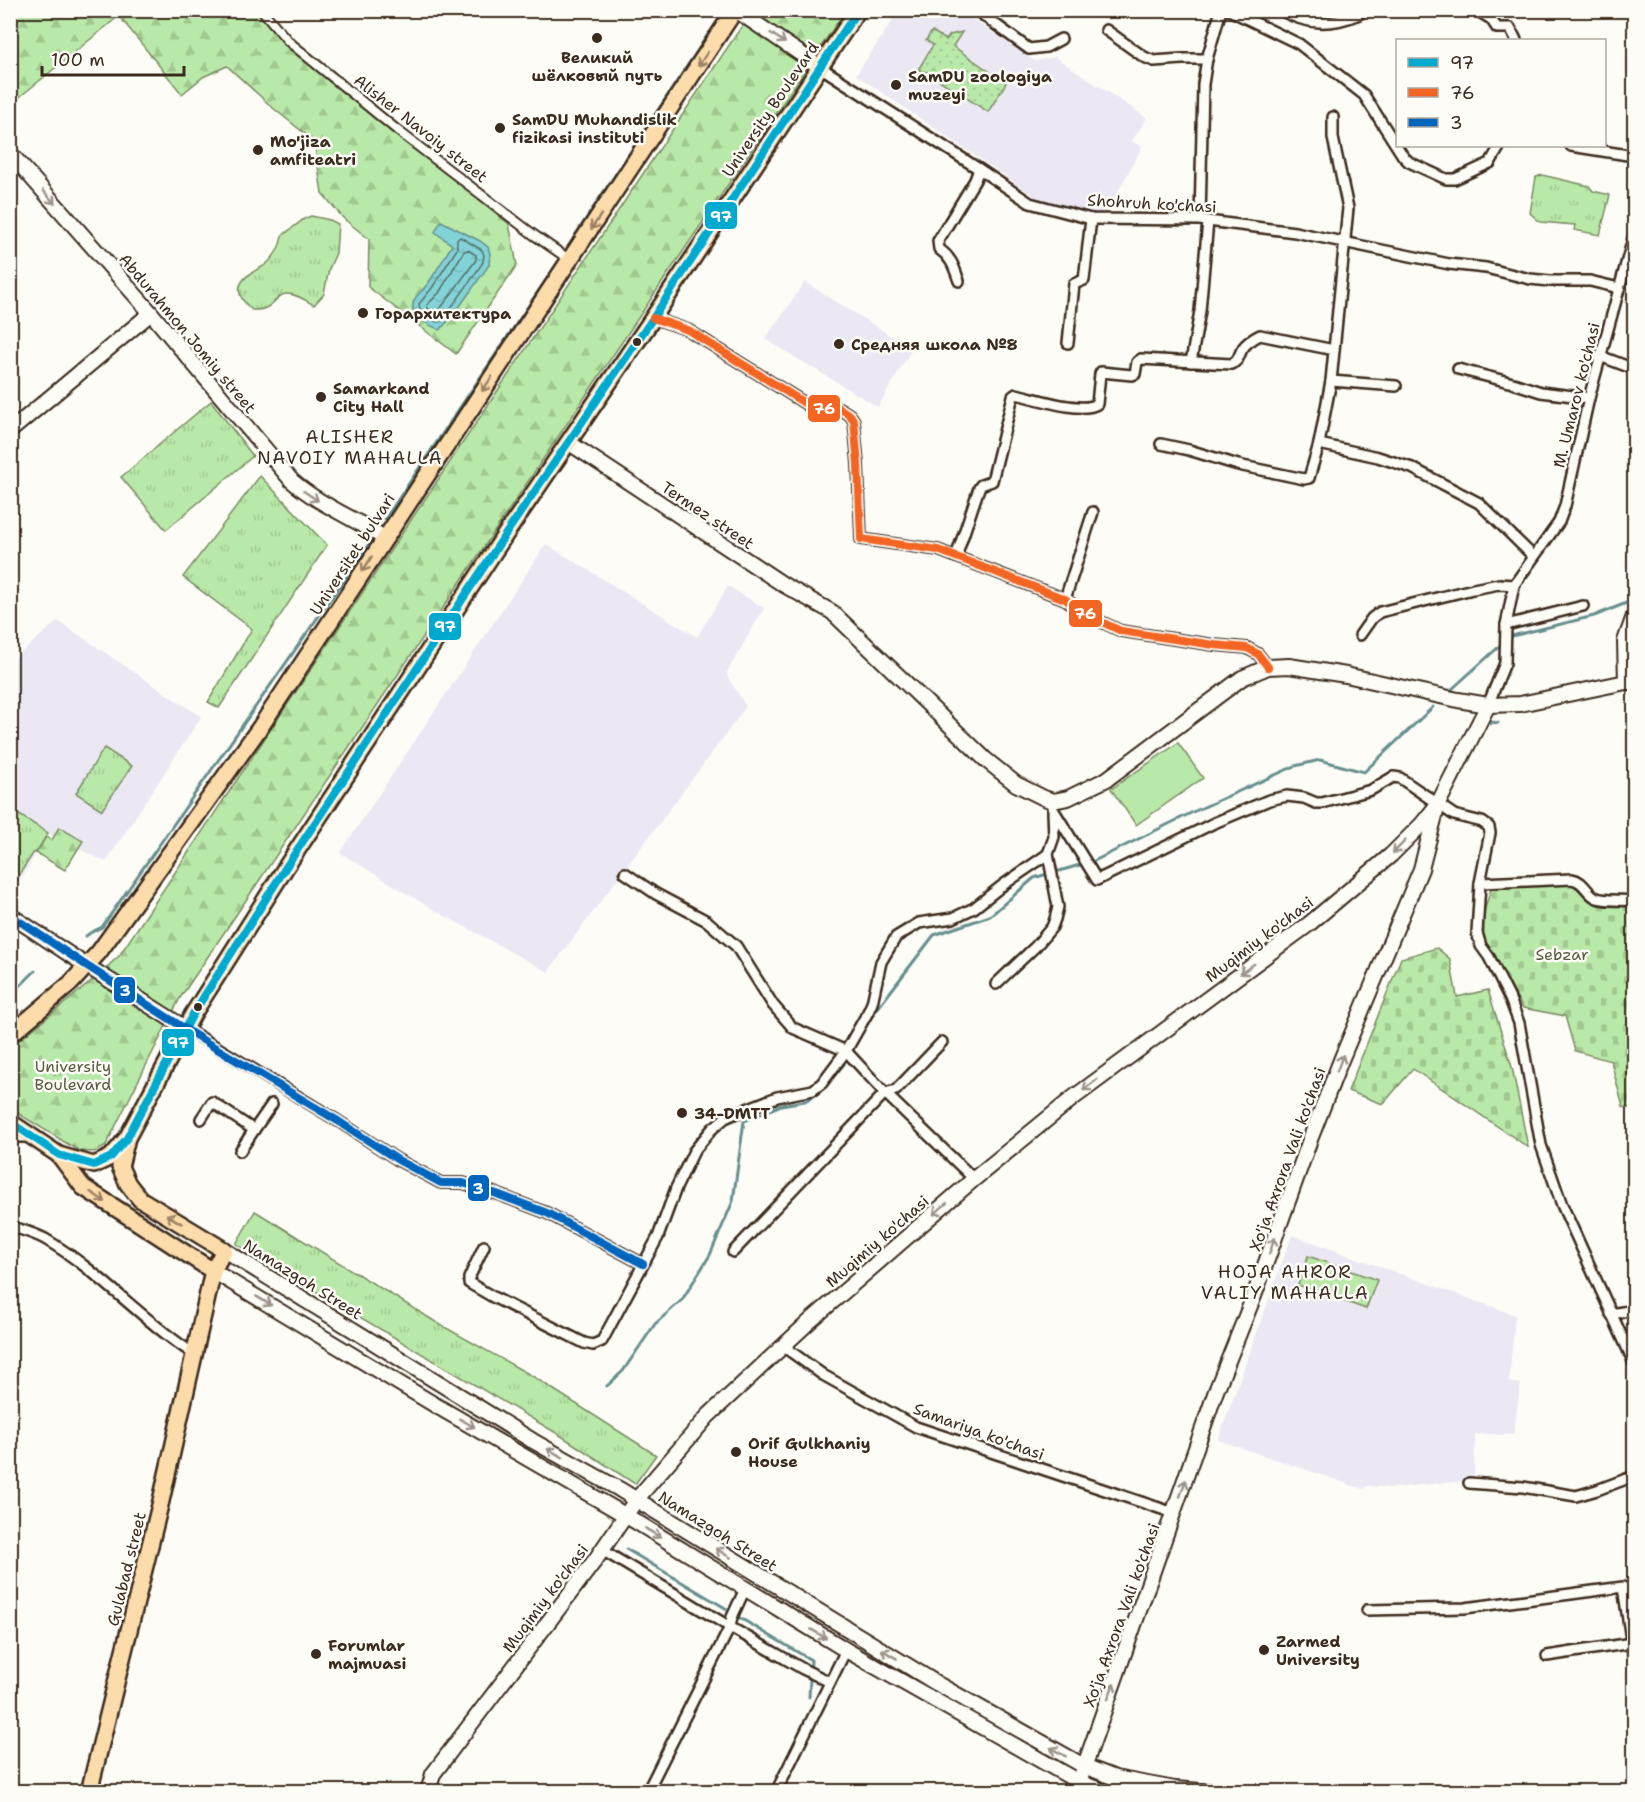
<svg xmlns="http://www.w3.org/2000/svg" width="1645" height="1802" font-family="'Shantell Sans',sans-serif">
<defs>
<pattern id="grass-tufts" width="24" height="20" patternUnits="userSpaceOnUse" patternTransform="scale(1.5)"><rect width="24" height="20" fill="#b9e9a8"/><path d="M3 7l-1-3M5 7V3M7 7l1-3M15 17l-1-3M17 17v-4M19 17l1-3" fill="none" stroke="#a0c890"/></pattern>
<pattern id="forest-firs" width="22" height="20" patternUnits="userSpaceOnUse" patternTransform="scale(1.5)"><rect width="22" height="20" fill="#b9e9a8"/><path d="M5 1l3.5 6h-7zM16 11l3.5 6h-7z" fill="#a0c890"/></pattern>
<pattern id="cemetery-stones" width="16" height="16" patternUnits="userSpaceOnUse" patternTransform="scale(1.5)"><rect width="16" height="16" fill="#b9e9a8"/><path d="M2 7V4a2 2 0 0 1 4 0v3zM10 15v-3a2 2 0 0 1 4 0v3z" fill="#a0c890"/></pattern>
<pattern id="garden-dots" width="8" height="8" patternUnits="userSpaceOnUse" patternTransform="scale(1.5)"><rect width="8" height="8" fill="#b9e9a8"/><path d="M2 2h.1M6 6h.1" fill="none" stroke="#a0c890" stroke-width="1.8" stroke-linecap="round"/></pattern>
<pattern id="water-ripples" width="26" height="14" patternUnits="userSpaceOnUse" patternTransform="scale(1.5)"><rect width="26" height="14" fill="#82d3d8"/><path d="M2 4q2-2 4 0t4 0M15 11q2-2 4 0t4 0" fill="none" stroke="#71b5b9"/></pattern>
</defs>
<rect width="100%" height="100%" fill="#fdfcf7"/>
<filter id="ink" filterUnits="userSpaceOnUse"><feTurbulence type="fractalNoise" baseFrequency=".0167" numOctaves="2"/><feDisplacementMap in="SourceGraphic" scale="12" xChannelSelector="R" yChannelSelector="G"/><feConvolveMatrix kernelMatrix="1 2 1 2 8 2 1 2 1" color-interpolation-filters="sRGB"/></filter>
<g filter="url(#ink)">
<!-- built -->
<g fill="#ece8f3">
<polygon points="899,11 960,11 1035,61 1055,57 1147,118 1132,141 1142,147 1106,214 1087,212 1040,200 856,75"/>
<polygon points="805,282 912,349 878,407 765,339"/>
<polygon points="546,544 697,637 728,586 764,608 726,674 746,707 548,972 436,911 340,853"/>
<polygon points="58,621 201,717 106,862 48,834 13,891 10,889 10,662"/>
<polygon points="1292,1235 1515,1315 1509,1382 1521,1384 1513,1435 1475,1434 1474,1480 1391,1488 1368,1486 1363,1489 1218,1440"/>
</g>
<!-- grass -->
<g fill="url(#grass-tufts)" stroke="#7a8a63" stroke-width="1.5">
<polygon points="1542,175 1589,186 1593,191 1610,195 1600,235 1574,230 1575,225 1540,222 1530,213 1536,177"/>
<path d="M 311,216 L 330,220 L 338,224 L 336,253 L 329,269 L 324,294 L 314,305 C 306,301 296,293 286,294 C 274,295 275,311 252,310 C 237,297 233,284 253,272 C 257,269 261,268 265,265 C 275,257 280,248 282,236 L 304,219 Z"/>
<polygon points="211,401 253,456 166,530 121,477"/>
<polygon points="260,476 327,545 219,708 208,702 252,629 183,577"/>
<polygon points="104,748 132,766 102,810 76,793"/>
<polygon points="10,809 48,833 36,853 34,852 11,887"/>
<polygon points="255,1211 439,1324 534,1377 656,1455 635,1484 563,1437 236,1244"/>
</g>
<!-- forest -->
<g fill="url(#forest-firs)" stroke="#7a8a63" stroke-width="1.5">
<polygon points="11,11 261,11 287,41 509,224 517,265 456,354 368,287 369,239 344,219 322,193 314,141 273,108 227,66 203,77 182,94 119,16 11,104"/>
<polygon points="752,11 845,11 180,998 105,1147 94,1152 79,1151 14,1111 11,1108 10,1048 88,984 119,956"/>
<polygon points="59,827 83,841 65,870 36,853 46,837 52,840"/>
</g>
<!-- cemetery -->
<g fill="url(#cemetery-stones)" stroke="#7a8a63" stroke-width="1.5">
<polygon points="1576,879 1596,904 1634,905 1634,1109 1623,1107 1611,1061 1575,1051 1565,1016 1523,1008 1483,938 1483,915 1493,882"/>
<polygon points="1437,948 1450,959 1457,997 1488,990 1512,1067 1528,1147 1413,1069 1383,1104 1348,1091 1401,958"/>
</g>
<!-- garden -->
<polygon fill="url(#garden-dots)" stroke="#7a8a63" stroke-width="1.5" points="932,31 946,40 950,35 962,32 953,46 1006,83 988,112 927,72 918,70 933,45 926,40"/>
<!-- pitch -->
<g fill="#b9e9a8" stroke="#7a8a63" stroke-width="1.5">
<polygon points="1178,743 1203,778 1136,825 1111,789"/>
<polygon points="1308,1256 1377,1280 1366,1309 1298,1285"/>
</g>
<!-- water -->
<path fill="url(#water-ripples)" stroke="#668f8e" stroke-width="1.5" d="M 441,221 L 480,241 L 488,247 L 490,254 L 489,265 L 455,313 L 440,330 C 427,324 404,315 416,297 C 420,292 425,288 429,282 C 437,270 444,258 452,245 L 435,232 Z"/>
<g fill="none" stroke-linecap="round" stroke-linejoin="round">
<!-- shore -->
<g stroke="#576e68" stroke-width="1.5">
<path d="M 460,237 L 482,250 L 484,255 L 483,262 C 475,274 447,317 437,322 C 427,318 420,315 419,304 L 432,288 L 457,249 L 457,240 Z"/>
<polygon points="468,250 476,255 476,260 438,312 435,312 428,309 427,305 439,293 464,251"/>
</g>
<!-- stream -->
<g stroke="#668f8e" stroke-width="3">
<polyline points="574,237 709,33"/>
<polyline points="385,519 558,262"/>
<polyline points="1508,639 1512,636 1594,616 1629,602 1634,587"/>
<polyline points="1451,690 1503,643"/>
<polyline points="1490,724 1491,722 1498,723"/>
<polyline points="1094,861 1195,811 1295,766 1320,760 1364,772 1433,707"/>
<polyline points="1059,871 1080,865"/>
<polyline points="86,936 90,933 102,927 371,541"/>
<polyline points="10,996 35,971"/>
<polyline points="852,1050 874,1013 934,935 990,916 1034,878 1044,875"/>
<polyline points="607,1386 623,1371 655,1324 682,1300 710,1255 733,1201 744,1121 781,1105 805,1101 819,1093 844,1064"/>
<polyline points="626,1549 727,1609"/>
<polyline points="740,1618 811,1660 809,1697"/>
</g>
<defs>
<polyline id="pedestrian" points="262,10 288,41 397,130 534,235 570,260"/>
<g id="minor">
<polyline points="976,10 1029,49 1046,47 1061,39"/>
<polyline points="1229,10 1299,44 1364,95 1403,156 1409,162 1446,179 1455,179 1490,163 1500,146"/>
<path d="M 1280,10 C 1307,25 1331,26 1359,14 L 1360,10"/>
<polyline points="1476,10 1491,19 1497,28 1510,28 1516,40"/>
<polyline points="1106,30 1144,57 1154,61 1182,59 1207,59"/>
<polyline points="820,67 979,169 1030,203 1091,219 1200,220 1295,232 1449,264 1486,268 1530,279 1550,281 1590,281 1619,288"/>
<polyline points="1333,117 1333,138 1348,208 1331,381 1319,444 1378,457 1412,468 1479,503 1533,556"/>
<polyline points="1571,146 1634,156"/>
<polyline points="1200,220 1203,84 1207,59 1221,10"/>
<path d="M 959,281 C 954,267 951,257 939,249 L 938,241 L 975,180 L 979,169"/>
<polyline points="653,318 688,330 814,409 839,408 850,415 854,421 858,464 861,539 938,550 1065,599 1091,617 1121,631 1214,645 1247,648 1258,654 1268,667"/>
<polyline points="1068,343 1074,284 1084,280 1091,219"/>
<polyline points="1600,356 1634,369"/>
<polyline points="1191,362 1200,311 1208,221"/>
<polyline points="1458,369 1513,383 1541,392 1589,398"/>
<polyline points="1331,381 1396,386"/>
<polyline points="1161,444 1189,450 1238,465 1304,479 1309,478 1319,444"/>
<path d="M 956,557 L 979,488 L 981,485 L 992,481 L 1013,396 L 1016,394 C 1035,398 1081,414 1097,404 L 1100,374 L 1101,372 L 1132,375 L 1135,374 L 1137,362 L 1141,359 L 1231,364 C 1240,361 1238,355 1243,348 C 1247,342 1254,338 1260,335 L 1334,350"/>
<polyline points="1065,599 1093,512"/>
<polyline points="1506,625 1583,606"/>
<polyline points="1360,635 1372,618 1380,612 1473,589 1499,584 1514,585"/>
<polyline points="1488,705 1505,663 1506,625 1514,585 1559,522 1565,506 1589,398 1634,235"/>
<polyline points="1053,809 1097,880 1214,823 1269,800 1287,796 1304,798 1316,803 1322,803 1371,790 1393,777 1400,778 1454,815 1482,822 1489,827 1490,833 1480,883 1477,933 1481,946 1489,957 1510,999 1519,1023 1541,1145 1562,1205 1634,1363"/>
<polyline points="625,873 656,894 707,921 736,946 773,1005 793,1028 846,1051 885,1093 974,1179"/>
<path d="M 1480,883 L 1572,879 C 1584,881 1586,892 1595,897 C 1603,902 1624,899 1634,901"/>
<polyline points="996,984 1036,946 1052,927 1055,919 1058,907 1048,854 1054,837 1053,812"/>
<polyline points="185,1028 338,1121 398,1160 441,1183 463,1183 497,1194 547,1213 643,1264"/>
<polyline points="201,1119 212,1102 254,1130 272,1104"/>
<polyline points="10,1137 29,1137"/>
<polyline points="240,1151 254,1130"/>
<path d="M 10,1226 C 22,1230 34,1233 45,1239 C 100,1271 141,1320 194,1354"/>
<polyline points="484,1246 469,1278 469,1283 493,1297 584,1343 593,1345 602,1341 658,1237 676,1188 694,1151 712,1129 725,1118 734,1114 777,1097 813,1090 822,1083 846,1051 868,1012 872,1003 881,962 896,937 919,923 953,918 974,908 1003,885 1048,854"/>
<polyline points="733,1252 885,1093 896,1090 942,1042"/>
<polyline points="1611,1314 1634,1310"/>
<polyline points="783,1346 823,1375 916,1427 1165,1510 1174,1515"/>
<polyline points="1469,1483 1523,1487 1576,1496 1597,1490 1634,1476"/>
<polyline points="602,1550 730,1627 803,1669 830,1682"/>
<polyline points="1367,1610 1465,1608 1623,1587 1634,1659"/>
<polyline points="1547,1656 1632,1643"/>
<polyline points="647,1792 730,1627 732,1617 745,1589"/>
<polyline points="776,1792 846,1650"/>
</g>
<g id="secondary">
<polyline points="736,10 820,67"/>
<path d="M 10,153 L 151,313 L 292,481 C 320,505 354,518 384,538"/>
<polyline points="10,431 151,313"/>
<polyline points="568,442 784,585 832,612 986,760 1016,784 1044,798 1053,801 1068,798 1107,779 1242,678 1268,667 1289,666 1346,675 1458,700 1488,705 1520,704 1626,682 1634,682"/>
<polyline points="1626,682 1625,641 1634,616"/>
<polyline points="10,915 87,966 185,1028"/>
<polyline points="224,1250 533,1441 619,1489 936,1683 1084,1766 1115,1778 1175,1789 1214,1792"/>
<polyline points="213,1271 435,1405 625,1515 846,1650 1079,1782 1105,1792"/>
<polyline points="1079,1782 1216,1391 1254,1296 1311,1137 1341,1060 1421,869 1438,804 1488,705"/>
<polyline points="428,1792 433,1774 596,1559 636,1500 708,1416 809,1322 974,1179 1073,1098 1309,924 1391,855 1422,824 1438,804"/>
</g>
<g id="primary">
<polyline points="10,1035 71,983 99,952 261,726 735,10"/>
<polyline points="10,1122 59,1155 94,1165 111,1157 127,1138 193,1014 286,867 505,535 653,318 858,10"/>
<polyline points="59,1155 83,1187 213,1271"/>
<polyline points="89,1792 161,1501 213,1271 224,1250 140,1199 128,1184 120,1167 126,1142"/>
</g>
</defs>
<!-- pedestrian casing -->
<use href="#pedestrian" stroke="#3b2a1e" stroke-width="12"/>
<!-- minor casing -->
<use href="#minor" stroke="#3b2a1e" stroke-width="14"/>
<!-- secondary casing -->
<use href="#secondary" stroke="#3b2a1e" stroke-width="18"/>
<!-- primary casing -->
<use href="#primary" stroke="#3b2a1e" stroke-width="20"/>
<!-- pedestrian -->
<use href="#pedestrian" stroke="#fdfcf7" stroke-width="8"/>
<!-- minor -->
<use href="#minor" stroke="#fdfcf7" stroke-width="9"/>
<!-- secondary -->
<use href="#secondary" stroke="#fdfcf7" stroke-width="14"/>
<!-- primary -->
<use href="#primary" stroke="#fddcac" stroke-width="15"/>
<defs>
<polyline id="bus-1" points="10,1122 59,1155 94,1165 111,1157 127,1138 193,1014 286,867 505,535 653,318 858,10"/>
<polyline id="bus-2" points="653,318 688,330 814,409 839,408 850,415 854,421 858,464 861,539 938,550 1065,599 1091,617 1121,631 1214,645 1247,648 1258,654 1268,667"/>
<polyline id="bus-3" points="10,915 87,966 209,1044 338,1121 398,1160 441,1183 463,1183 497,1194 547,1213 643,1264"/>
</defs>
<!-- bus-1 casing -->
<use href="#bus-1" stroke="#fdfcf7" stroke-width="12"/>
<!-- bus-2 casing -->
<use href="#bus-2" stroke="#fdfcf7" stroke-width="12"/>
<!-- bus-3 casing -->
<use href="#bus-3" stroke="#fdfcf7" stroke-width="12"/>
<!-- bus-1 -->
<use href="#bus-1" stroke="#00a9ce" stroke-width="8"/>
<!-- bus-2 -->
<use href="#bus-2" stroke="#f26522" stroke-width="8"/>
<!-- bus-3 -->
<use href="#bus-3" stroke="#0065bd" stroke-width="8"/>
</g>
<!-- one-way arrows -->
<defs><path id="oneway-shaft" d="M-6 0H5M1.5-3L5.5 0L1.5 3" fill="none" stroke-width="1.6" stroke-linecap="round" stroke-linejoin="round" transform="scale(1.5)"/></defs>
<g stroke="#9c938a">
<use href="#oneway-shaft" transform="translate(778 38) rotate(34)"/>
<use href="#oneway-shaft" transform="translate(49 197) rotate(49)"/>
<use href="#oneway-shaft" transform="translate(311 496) rotate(34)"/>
<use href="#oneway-shaft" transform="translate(1399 847) rotate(135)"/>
<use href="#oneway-shaft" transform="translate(1247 969) rotate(144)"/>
<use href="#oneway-shaft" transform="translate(1340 1063) rotate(-69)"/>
<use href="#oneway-shaft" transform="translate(1090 1085) rotate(143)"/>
<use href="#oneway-shaft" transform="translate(940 1209) rotate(139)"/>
<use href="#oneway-shaft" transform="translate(1272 1246) rotate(-70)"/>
<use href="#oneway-shaft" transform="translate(264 1301) rotate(31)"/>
<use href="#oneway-shaft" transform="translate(467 1423) rotate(30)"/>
<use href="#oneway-shaft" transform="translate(555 1453) rotate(-151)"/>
<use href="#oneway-shaft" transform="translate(1183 1488) rotate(-71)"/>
<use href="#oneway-shaft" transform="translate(653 1533) rotate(31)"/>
<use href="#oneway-shaft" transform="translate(723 1553) rotate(-149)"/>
<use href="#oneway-shaft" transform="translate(819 1634) rotate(31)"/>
<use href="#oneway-shaft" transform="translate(889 1654) rotate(-149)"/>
<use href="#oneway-shaft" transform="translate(1111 1691) rotate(-70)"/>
<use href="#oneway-shaft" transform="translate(1058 1752) rotate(-151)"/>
</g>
<g stroke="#9c8365">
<use href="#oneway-shaft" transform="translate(703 59) rotate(123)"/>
<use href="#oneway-shaft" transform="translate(596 222) rotate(124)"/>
<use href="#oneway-shaft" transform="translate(487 384) rotate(124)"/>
<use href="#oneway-shaft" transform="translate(367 564) rotate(123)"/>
<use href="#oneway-shaft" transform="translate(98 1197) rotate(33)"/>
<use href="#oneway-shaft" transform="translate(174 1219) rotate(-149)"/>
</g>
</g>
<!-- markers -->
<g fill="#3b2a1e" stroke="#fdfcf7" stroke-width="2">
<circle cx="597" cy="38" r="6"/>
<circle cx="896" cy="85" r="6"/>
<circle cx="500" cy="128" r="6"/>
<circle cx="258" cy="150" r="6"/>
<circle cx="363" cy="313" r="6"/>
<circle cx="637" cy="342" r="5"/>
<circle cx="839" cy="344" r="6"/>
<circle cx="321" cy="397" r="6"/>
<circle cx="198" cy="1007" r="5"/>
<circle cx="682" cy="1113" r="6"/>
<circle cx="736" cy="1452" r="6"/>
<circle cx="1264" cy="1650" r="6"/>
<circle cx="316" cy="1654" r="6"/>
</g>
<g text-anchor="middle" stroke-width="5" stroke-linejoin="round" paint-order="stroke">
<!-- poi labels -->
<g font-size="16" font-weight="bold" fill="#3b2a1e" stroke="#fdfcf7" text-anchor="start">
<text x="597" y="63" text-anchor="middle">Великий<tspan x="597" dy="18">шёлковый путь</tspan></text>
<text x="908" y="82">SamDU zoologiya<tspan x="908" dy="18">muzeyi</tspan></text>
<text x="512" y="125">SamDU Muhandislik<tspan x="512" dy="18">fizikasi instituti</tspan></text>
<text x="270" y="147">Mo'jiza<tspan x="270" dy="18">amfiteatri</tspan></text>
<text x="375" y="319">Горархитектура</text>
<text x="851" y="350">Средняя школа №8</text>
<text x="333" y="394">Samarkand<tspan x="333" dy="18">City Hall</tspan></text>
<text x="694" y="1119">34-DMTT</text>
<text x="748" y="1449">Orif Gulkhaniy<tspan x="748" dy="18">House</tspan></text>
<text x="1276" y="1647">Zarmed<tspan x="1276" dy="18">University</tspan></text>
<text x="328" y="1651">Forumlar<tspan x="328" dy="18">majmuasi</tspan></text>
</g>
<!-- street labels -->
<g font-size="16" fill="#3b2a1e" stroke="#fdfcf7">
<text transform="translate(770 109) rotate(-56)" y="6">University Boulevard</text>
<text transform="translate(421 128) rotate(38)" y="6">Alisher Navoiy street</text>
<text transform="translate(1152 203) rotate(3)" y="6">Shohruh ko'chasi</text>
<text transform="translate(188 333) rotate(50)" y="6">Abdurahmon Jomiy street</text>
<text transform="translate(1576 395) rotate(-76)" y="6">M. Umarov ko'chasi</text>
<text transform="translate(708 515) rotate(34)" y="6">Termez street</text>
<text transform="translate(352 554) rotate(-57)" y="6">Universitet bulvari</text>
<text transform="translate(1259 939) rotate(-37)" y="6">Muqimiy ko'chasi</text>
<text transform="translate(1287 1159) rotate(-70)" y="6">Xo'ja Axrora Vali ko'chasi</text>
<text transform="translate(877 1241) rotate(-41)" y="6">Muqimiy ko'chasi</text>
<text transform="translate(303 1279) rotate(32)" y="6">Namazgoh Street</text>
<text transform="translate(979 1431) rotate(20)" y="6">Samariya ko'chasi</text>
<text transform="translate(718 1531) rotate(32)" y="6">Namazgoh Street</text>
<text transform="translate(126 1569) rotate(-76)" y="6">Gulabad street</text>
<text transform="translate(545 1598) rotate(-53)" y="6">Muqimiy ko'chasi</text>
<text transform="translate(1121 1615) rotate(-70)" y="6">Xo'ja Axrora Vali ko'chasi</text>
</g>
<!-- park labels -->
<g font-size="16" fill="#5a5a40" stroke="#fdfcf7">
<text x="1562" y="960">Sebzar</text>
<text x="73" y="1072">University<tspan x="73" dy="18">Boulevard</tspan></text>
</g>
<!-- neighbourhood labels -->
<g font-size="18" letter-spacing="1.5" fill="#3b2a1e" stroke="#fdfcf7">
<text x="350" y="443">ALISHER<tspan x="350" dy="21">NAVOIY MAHALLA</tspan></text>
<text x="1285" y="1278">HOJA AHROR<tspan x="1285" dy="21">VALIY MAHALLA</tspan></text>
</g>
</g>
<g stroke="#fdfcf7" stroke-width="2">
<rect x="704" y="201" width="34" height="29" rx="6" fill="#00a9ce"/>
<rect x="807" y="394" width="34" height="29" rx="6" fill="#f26522"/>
<rect x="1068" y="599" width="35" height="29" rx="6" fill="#f26522"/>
<rect x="428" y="612" width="34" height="29" rx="6" fill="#00a9ce"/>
<rect x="113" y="976" width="23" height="28" rx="6" fill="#0065bd"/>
<rect x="161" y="1028" width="34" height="29" rx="6" fill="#00a9ce"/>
<rect x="467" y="1174" width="23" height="28" rx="6" fill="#0065bd"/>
</g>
<g font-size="16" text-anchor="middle" font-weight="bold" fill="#fff">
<text x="721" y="222">97</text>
<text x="824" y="414">76</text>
<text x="1085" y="619">76</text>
<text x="445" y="632">97</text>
<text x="125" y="996">3</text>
<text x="178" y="1048">97</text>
<text x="478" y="1194">3</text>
</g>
<!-- margin -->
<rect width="1645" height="1802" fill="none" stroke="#fdfcf7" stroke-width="36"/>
<rect x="18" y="18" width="1609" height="1766" fill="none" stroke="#3b2a1e" stroke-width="2" filter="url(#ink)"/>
<!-- legend -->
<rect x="1396" y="39" width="210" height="108" fill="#fdfcf7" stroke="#afa8a0" stroke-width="1.5"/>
<rect x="1408" y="58" width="30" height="9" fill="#00a9ce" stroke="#afa8a0" stroke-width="1.5"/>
<text x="1450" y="69" font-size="18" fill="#3b2a1e">97</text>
<rect x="1408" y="88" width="30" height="9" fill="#f26522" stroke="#afa8a0" stroke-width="1.5"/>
<text x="1450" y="99" font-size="18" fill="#3b2a1e">76</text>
<rect x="1408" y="118" width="30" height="9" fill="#0065bd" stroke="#afa8a0" stroke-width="1.5"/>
<text x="1450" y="129" font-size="18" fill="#3b2a1e">3</text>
<!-- scale -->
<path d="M42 66v9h142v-9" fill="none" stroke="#3b2a1e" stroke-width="3"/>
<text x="51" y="66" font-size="18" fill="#3b2a1e" stroke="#fdfcf7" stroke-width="4.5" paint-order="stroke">100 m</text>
</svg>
